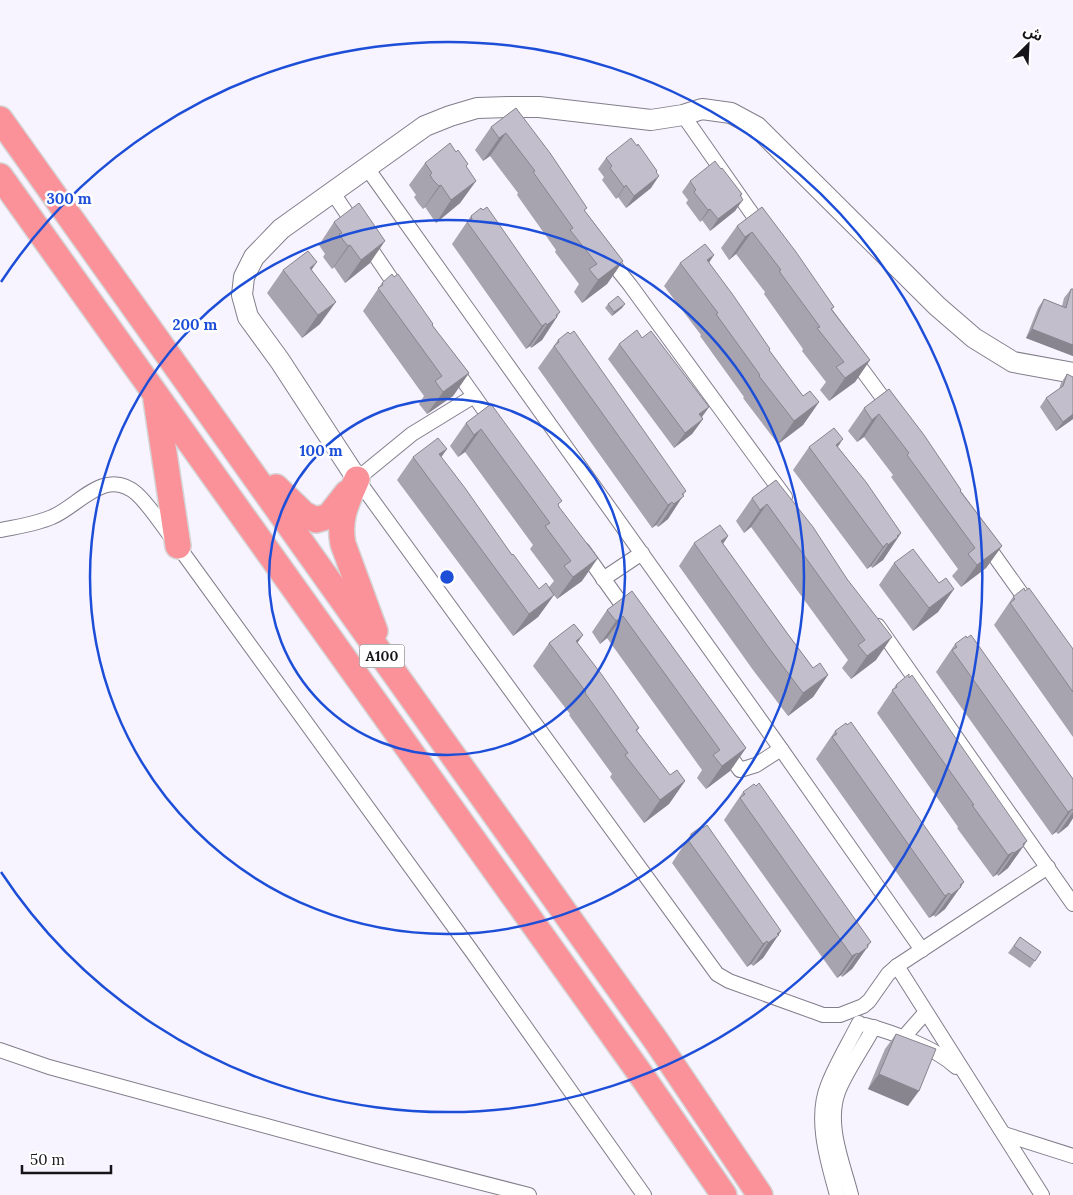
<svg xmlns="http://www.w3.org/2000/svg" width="1073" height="1195" font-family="Lora,'Noto Sans Arabic',serif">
<rect width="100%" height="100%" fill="#f7f3ff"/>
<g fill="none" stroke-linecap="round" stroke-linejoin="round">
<defs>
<g id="street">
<polyline points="683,115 762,228"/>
<polyline points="367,168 781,749 922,950"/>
<polyline points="333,193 400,292"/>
<polyline points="606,255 630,285 785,497"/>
<polyline points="852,356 891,409"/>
<polyline points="453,366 494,424"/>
<polyline points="474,396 412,434 357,479 717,974 729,981 815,1012 823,1015 840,1015 863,1006 869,1001 888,974 897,966 1048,867"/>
<path d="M 0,530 C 17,527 36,524 52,517 C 79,506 105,466 137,494 C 152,508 165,530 178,546 L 473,953 L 644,1195"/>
<polyline points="984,541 1031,607"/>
<polyline points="583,550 630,616"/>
<polyline points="603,579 642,553"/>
<polyline points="878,626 1073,904"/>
<polyline points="725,749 740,770 756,765 781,749"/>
<polyline points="897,966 1042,1195"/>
<path d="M 865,1025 C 892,1032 936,1048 956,1067"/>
<polyline points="903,1038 925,1013"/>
<polyline points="0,1050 49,1067 377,1156 529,1195"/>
<polyline points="1004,1134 1073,1156"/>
<path d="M 837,1195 C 828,1162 814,1119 828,1085 C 836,1064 849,1043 859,1023"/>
<path d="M 851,1195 C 843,1163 826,1125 838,1092 C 845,1073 864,1046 874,1027"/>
</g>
<polyline id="secondary" points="357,479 280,361 248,317 242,295 244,277 254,257 281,229 425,126 450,116 477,108 508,107 539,107 651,120 683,115 702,109 731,113 757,127 937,306 974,338 1013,362 1073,373"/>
<g id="highway">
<polyline points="0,119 657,1042 760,1195"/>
<polyline points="0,176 644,1079 724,1195"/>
<polyline points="156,400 178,546"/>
<path d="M 357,479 C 347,502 338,518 343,544 L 375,631"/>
<polyline points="276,487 304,514 316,520 329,516 347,493"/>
</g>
</defs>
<!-- street casing -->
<use href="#street" stroke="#827e8b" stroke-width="16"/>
<!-- secondary casing -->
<use href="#secondary" stroke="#827e8b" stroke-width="22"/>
<!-- highway casing -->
<use href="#highway" stroke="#d5d5d6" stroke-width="28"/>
<!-- street -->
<use href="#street" stroke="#fff" stroke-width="14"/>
<!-- secondary -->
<use href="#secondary" stroke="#fff" stroke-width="20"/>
<!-- highway -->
<use href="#highway" stroke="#fb929a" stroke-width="25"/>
</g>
<!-- wall -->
<g fill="#a7a3af">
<polygon points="516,108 585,211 623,261 607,284 582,303 574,292 579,284 555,252 556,250 517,195 518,193 490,156 483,161 475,150 491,127"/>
<polygon points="606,158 656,172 651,188 626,208 618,197 616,199 602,180 604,177 598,169"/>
<polygon points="425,163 466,167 476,181 460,203 436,223 425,207 423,209 418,203 414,197 416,195 409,185"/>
<polygon points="721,169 742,194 735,211 710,231 702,220 700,222 686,203 688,200 682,192 690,181"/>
<polygon points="762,207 834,307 832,309 870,360 855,382 829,401 820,390 826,382 802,351 803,349 764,294 765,292 736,254 729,260 721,248 737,226"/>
<polygon points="471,216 557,317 542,340 531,348 530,346 526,349 452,244"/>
<polygon points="334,222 370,263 345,283 334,267 332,269 323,257 325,254 319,245"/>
<polygon points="714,255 709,263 769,351 803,396 819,402 803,425 778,444 743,398 744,397 700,336 701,335 664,286 680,263"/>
<polygon points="283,270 312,270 320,324 302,338 267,293"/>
<polygon points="382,283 432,325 469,373 453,396 427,414 419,404 424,396 363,311"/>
<polygon points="1071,289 1073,356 1026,338 1038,308 1044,299 1062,306 1064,298"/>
<polygon points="608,304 622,308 612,316 605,308"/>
<polygon points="642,338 709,407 702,417 703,419 692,434 674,448 608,359 619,344"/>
<polygon points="558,340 683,496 668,519 658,527 656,525 652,528 538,368"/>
<polygon points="1067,374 1073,377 1073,419 1056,431 1040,407 1046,398 1059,389 1061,383"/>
<polygon points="889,389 961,491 1002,546 986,568 961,587 952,576 958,569 891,477 893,475 864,437 857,442 848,431 864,408"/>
<polygon points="491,404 559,506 582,581 557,599 554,595 538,617 513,636 397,480 413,457 441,457 512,555 539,589 549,587 554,581 530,549 533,545 465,452 458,457 450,446 466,423"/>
<polygon points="809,447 838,447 901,533 883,560 872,568 871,566 867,569 793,470"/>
<polygon points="776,480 876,660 851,679 842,668 848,660 751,527 744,533 736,521 752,498"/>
<polygon points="728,536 723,544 787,633 813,668 828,675 813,697 788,716 753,670 679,566 694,543"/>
<polygon points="894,563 954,589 938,612 913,631 879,585"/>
<polygon points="632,591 746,748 730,771 706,789 697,778 702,770 607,638 600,644 592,632 607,610"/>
<polygon points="1013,597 1073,649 1073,737 994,625"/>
<polygon points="549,643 578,643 639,728 637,731 670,775 685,781 669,804 644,823 610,777 612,774 569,715 570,714 533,666"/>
<polygon points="955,644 1073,779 1073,818 1068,826 1058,834 1056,832 1052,835 936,672"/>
<polygon points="909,678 1027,841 1008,868 998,876 997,874 993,877 957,828 958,827 877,713 896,685"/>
<polygon points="835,731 964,882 945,909 935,917 934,915 929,918 816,759"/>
<polygon points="743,792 868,946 852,969 842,977 841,975 837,978 724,820"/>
<polygon points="691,834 781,931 763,958 753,966 751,964 747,967 672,863"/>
<polygon points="1020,937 1041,952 1030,968 1008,953"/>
<polygon points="896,1034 908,1106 868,1089 885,1049"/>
</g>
<!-- shaded-wall -->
<g fill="#88858f">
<polygon points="506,133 490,156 483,161 499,138"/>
<polygon points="659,176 651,188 626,208 634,196"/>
<polygon points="476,181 460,203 436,223 451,200"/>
<polygon points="441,185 425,207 423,209 439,186"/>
<polygon points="626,185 618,197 616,199 624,187"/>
<polygon points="743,200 735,211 710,231 718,219"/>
<polygon points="710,209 702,220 700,222 708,210"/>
<polygon points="752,232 736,254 729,260 745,237"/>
<polygon points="385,241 370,263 345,283 361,260"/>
<polygon points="350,245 334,267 332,269 348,246"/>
<polygon points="714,255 698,278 707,260"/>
<polygon points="623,261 607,284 582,303 598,280"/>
<polygon points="317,262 301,285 310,268"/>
<polygon points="336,302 320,324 302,338 318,315"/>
<polygon points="625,304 622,308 612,316 614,312"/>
<polygon points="560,312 542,340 531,348 547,325"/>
<polygon points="546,323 530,346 526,349 542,326"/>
<polygon points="1032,329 1073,345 1073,356 1026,338"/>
<polygon points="870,360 855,382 829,401 845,378"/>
<polygon points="469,373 453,396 427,414 443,392"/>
<polygon points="819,402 803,425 778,444 794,421"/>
<polygon points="709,407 698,422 699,414"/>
<polygon points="879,414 864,437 857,442 872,420"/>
<polygon points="1073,414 1073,419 1056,431 1063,422"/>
<polygon points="703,419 692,434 674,448 685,433"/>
<polygon points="481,429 465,452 458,457 474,435"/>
<polygon points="843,439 828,462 836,445"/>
<polygon points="447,449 431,472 439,454"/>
<polygon points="686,491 668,519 658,527 674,504"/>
<polygon points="672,502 656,525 652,528 668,505"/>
<polygon points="767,504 751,527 744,533 760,510"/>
<polygon points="901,533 883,560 872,568 888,545"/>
<polygon points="728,536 713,559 721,541"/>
<polygon points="887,543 871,566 867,569 883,547"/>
<polygon points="1002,546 986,568 961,587 977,565"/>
<polygon points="598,558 582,581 557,599 573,577"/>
<polygon points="954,589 938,612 913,631 929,608"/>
<polygon points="554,595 538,617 513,636 529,614"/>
<polygon points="623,616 607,638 600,644 616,621"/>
<polygon points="583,635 567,658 576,641"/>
<polygon points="892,637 876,660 851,679 867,656"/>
<polygon points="828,675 813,697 788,716 803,693"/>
<polygon points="746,748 730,771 706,789 722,766"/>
<polygon points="685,781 669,804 644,823 660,800"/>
<polygon points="1072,809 1056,832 1052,835 1068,812"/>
<polygon points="1073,812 1073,818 1068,826 1058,834"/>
<polygon points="1027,841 1008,868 998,876 1014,853"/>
<polygon points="1013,852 997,874 993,877 1008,855"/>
<polygon points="964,882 945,909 935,917 951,895 960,885"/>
<polygon points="949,893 934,915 929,918 945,896"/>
<polygon points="781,931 763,958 753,966 768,943 777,934"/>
<polygon points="767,941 751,964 747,967 763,944"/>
<polygon points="871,942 852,969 842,977 858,954"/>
<polygon points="857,953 841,975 837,978 852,956"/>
<polygon points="879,1074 919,1091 908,1106 868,1089"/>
</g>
<!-- building -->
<g fill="#c2becc" stroke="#88858f">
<polygon points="516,108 550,153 587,208 584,210 623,261 598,280 589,269 597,264 570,230 573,228 533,172 535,171 506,133 499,138 491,127"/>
<polygon points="631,138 637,146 638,144 657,171 656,172 659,176 634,196 626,185 624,187 610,168 612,166 606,158"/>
<polygon points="450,143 456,152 458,150 468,164 466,166 476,181 451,200 441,185 439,186 433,180 430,175 432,173 425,163"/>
<polygon points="715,161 721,169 722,168 742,194 740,195 743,200 718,219 710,209 708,210 694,192 696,190 690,181"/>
<polygon points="359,203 385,241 361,260 350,245 348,246 343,240 339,234 342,233 334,222"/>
<polygon points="487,207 560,312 556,315 557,317 547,325 546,323 542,326 467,222 472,219 471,216 481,208 483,210"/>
<polygon points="762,207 796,252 834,307 831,309 870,360 845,378 836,367 844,362 817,328 820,327 779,271 781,270 752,232 745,237 737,226"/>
<polygon points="705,244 714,255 707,260 733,295 770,349 769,350 803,396 810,391 819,402 794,421 759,376 760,375 716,314 718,313 680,263"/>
<polygon points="308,251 317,262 310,268 336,302 318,315 283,270"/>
<polygon points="392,274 394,277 398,274 433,324 432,325 469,373 443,392 435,381 442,376 378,288 383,285 382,283"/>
<polygon points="1071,289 1073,289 1073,345 1032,329 1044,299 1066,308"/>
<polygon points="618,296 625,304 614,312 608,304"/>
<polygon points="637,330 642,338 651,331 709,407 699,414 703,419 685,433 619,344"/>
<polygon points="574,331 686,491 682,494 684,496 674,504 672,502 668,505 554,346 559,342 558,340 568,332 570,334"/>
<polygon points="1067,374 1073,377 1073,414 1063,422 1046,398 1063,386"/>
<polygon points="889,389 924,435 961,490 960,491 1002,546 977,565 968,554 975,548 907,455 909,453 879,414 872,420 864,408"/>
<polygon points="491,404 562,501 558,504 559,507 598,558 573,577 564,566 571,561 545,526 550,523 481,429 474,435 466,423"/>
<polygon points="834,428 843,439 836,445 866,482 901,533 897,536 898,537 888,545 887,543 883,547 809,447"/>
<polygon points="438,438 447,449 439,454 465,488 512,555 513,554 539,589 546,583 554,595 529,614 413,457"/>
<polygon points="776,480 813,527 847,579 892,637 867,656 858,645 865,640 767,504 760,510 752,498"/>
<polygon points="720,525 728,536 721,541 787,633 813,668 820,663 828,675 803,693 769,648 694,543"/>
<polygon points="913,549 939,583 946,578 954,589 929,608 894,563"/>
<polygon points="1024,588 1025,591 1029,588 1073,649 1073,692 1010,603 1015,599 1013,597"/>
<polygon points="632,591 746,748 722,766 713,755 720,750 623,616 616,621 607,610"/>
<polygon points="574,624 583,635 576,641 602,675 639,728 636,730 670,775 677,770 685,781 660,800 625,755 628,753 585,693 586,692 549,643"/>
<polygon points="971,635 1073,779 1073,810 1072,809 1068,812 952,650 957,647 955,644 966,636 967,638"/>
<polygon points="909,674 909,678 912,675 1027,841 1023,844 1024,846 1014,853 1013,852 1008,855 972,805 974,805 892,690 897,687 896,685"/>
<polygon points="851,722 964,882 960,885 961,887 951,895 949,893 945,896 832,737 837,734 835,731 846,723 847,725"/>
<polygon points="759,783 871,942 867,945 868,947 858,954 857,953 852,956 740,798 745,794 743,792 754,784 756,786"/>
<polygon points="707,825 781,931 777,934 779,935 768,943 767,941 763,944 688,840 692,837 691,834 702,826 703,828"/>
<polygon points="1020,937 1041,952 1035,961 1014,946"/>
<polygon points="896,1034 936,1049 919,1091 879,1074"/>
</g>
<!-- distance rings -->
<g fill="none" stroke="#1d4ed8" stroke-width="2.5">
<circle cx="447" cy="577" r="178"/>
<circle cx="447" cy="577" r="357"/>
<path d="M1 282A535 535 0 1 1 1 872"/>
</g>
<g text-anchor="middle" stroke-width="5" stroke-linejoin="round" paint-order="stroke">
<!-- shield labels -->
<rect fill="#fff" stroke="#5c5a5e" stroke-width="1" x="359.5" y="644.5" width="45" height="23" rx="4"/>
<g font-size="14" font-weight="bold" fill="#161419">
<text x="382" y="661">A100</text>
</g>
</g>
<circle cx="447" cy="577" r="8" fill="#1d4ed8" stroke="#fff" stroke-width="2.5"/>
<g font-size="15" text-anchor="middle" font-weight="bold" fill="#1d4ed8" stroke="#fff" stroke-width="5" stroke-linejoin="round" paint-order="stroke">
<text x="69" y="204">300 m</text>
<text x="195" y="330">200 m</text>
<text x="321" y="456">100 m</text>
</g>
<!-- north arrow -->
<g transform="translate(1028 45) rotate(24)" stroke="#ffffff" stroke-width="4" paint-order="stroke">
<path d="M0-4L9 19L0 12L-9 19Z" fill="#161419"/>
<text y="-8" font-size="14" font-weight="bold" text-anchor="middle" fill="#161419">ش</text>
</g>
<!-- scale -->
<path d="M22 1165v8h89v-8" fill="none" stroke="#161419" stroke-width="2.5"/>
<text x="30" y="1165" font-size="15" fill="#161419" stroke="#ffffff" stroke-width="4" paint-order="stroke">50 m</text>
</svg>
